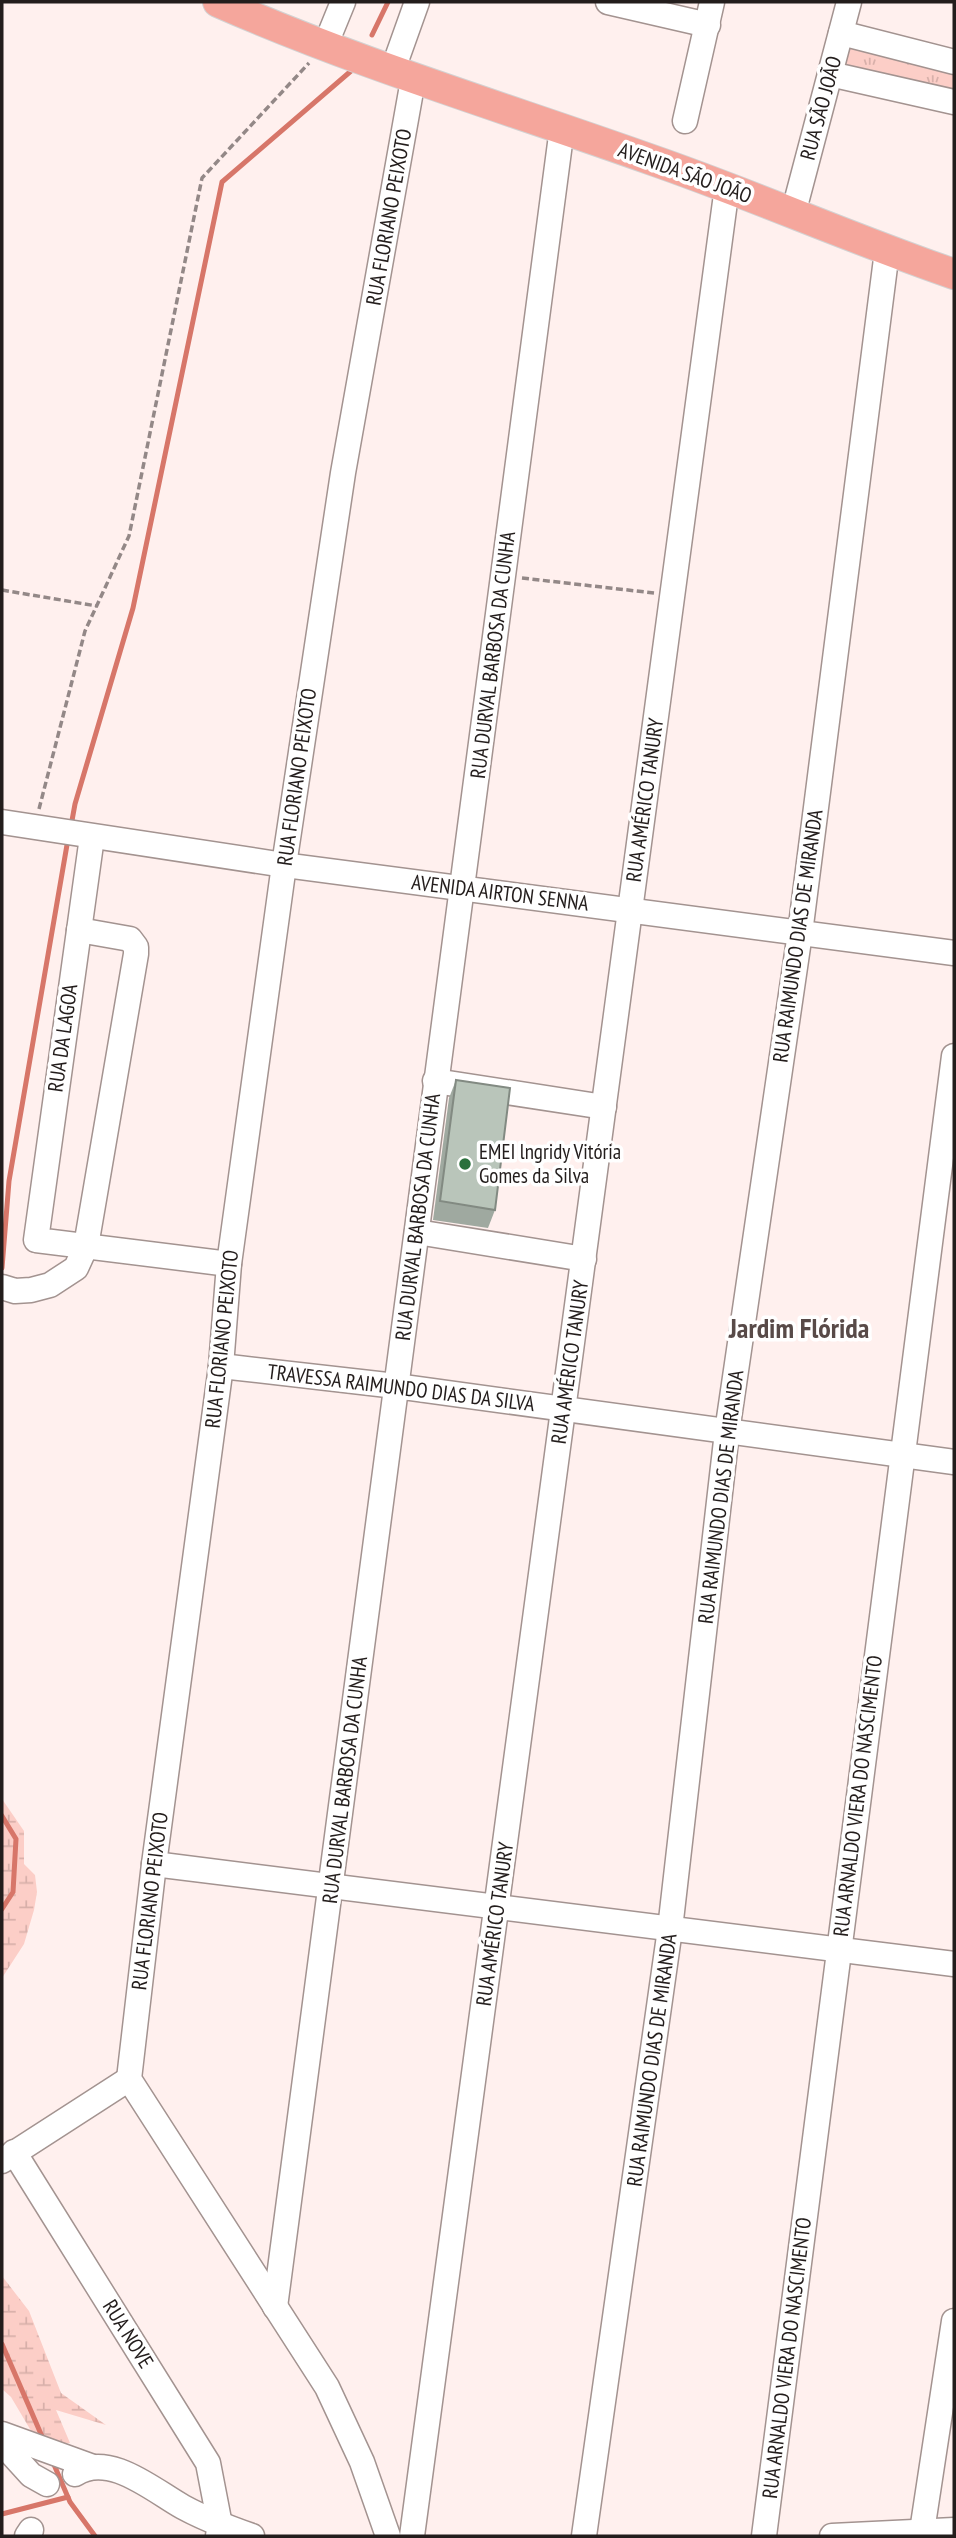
<svg xmlns="http://www.w3.org/2000/svg" width="956" height="2538" font-family="'PT Sans Narrow',sans-serif">
<defs>
<pattern id="grass-tufts" width="24" height="20" patternUnits="userSpaceOnUse" patternTransform="scale(1.75)"><rect width="24" height="20" fill="#fccec7"/><path d="M3 7l-1-3M5 7V3M7 7l1-3M15 17l-1-3M17 17v-4M19 17l1-3" fill="none" stroke="#d8b0aa"/></pattern>
<pattern id="wetland-marsh" width="20" height="14" patternUnits="userSpaceOnUse" patternTransform="scale(1.75)"><rect width="20" height="14" fill="#fccec7"/><path d="M1 5h8M5 5V1M11 12h8M15 12V8" fill="none" stroke="#d8b0aa"/></pattern>
</defs>
<rect width="100%" height="100%" fill="#fff0ee"/>
<!-- grass -->
<polygon fill="url(#grass-tufts)" points="844,43 954,67 954,95 843,67"/>
<!-- wetland -->
<g fill="url(#wetland-marsh)">
<polygon points="2,1799 24,1831 24,1864 35,1875 37,1892 34,1910 24,1944 2,1978"/>
<polygon points="2,2276 29,2311 61,2393 106,2425 56,2410 70,2443 40,2446 11,2397 2,2389"/>
</g>
<g fill="none" stroke-linecap="round" stroke-linejoin="round">
<!-- stream -->
<g stroke="#d77669" stroke-width="5">
<polyline points="372,35 388,2"/>
<polyline points="71,826 75,804 133,608 222,182 351,71"/>
<polyline points="2,1268 9,1181 68,839"/>
<polyline points="2,1816 16,1839 13,1892 2,1909"/>
<polyline points="2,2344 44,2441"/>
<polyline points="52,2460 70,2502 95,2536"/>
<polyline points="2,2514 68,2497"/>
</g>
<defs>
<g id="minor">
<polyline points="608,2 708,25"/>
<polyline points="841,33 954,62"/>
<polyline points="325,46 343,2"/>
<polyline points="392,72 417,2"/>
<polyline points="830,74 954,102"/>
<polyline points="685,121 712,2"/>
<polyline points="793,214 849,2"/>
<polyline points="2,822 284,865 954,953"/>
<polyline points="92,837 36,1240 229,1264"/>
<polyline points="435,1081 604,1107"/>
<polyline points="417,1232 584,1259"/>
<polyline points="2,1287 15,1291 31,1290 50,1285 76,1268 86,1246 136,954 136,947 130,939 79,930"/>
<polyline points="221,1366 396,1386 954,1462"/>
<polyline points="154,1864 954,1964"/>
<polyline points="14,2152 208,2463 220,2525 218,2536"/>
<polyline points="2,2161 129,2079"/>
<polyline points="275,2307 562,128"/>
<polyline points="2,2434 93,2467"/>
<polyline points="2,2443 31,2475 47,2484"/>
<path d="M 75,2474 C 109,2451 154,2491 183,2507 C 205,2519 229,2528 252,2536"/>
<polyline points="922,2531 954,2321"/>
<polyline points="27,2536 31,2530"/>
<polyline points="388,2536 362,2462 327,2387 129,2079 154,1864 221,1366 229,1264 284,865 343,473 413,80"/>
<polyline points="412,2536 727,187"/>
<polyline points="584,2536 670,1929 727,1432 800,933 887,251"/>
<polyline points="764,2536 954,1056"/>
<polyline points="832,2536 954,2530"/>
</g>
<path id="major" d="M 218,2 C 359,64 506,108 652,160 C 753,195 852,239 954,274"/>
</defs>
<!-- minor casing -->
<use href="#minor" stroke="#a39390" stroke-width="27"/>
<!-- major casing -->
<use href="#major" stroke="#d3d2d2" stroke-width="32"/>
<!-- path -->
<g stroke="#938887" stroke-width="3.5" stroke-dasharray="7 3.5" stroke-linecap="butt">
<polyline points="522,578 654,593"/>
<polyline points="2,590 97,606"/>
<polyline points="39,809 85,631 129,536 202,178 309,63"/>
</g>
<!-- minor -->
<use href="#minor" stroke="#fff" stroke-width="24"/>
<!-- major -->
<use href="#major" stroke="#f5a69c" stroke-width="30"/>
</g>
<!-- wall -->
<polygon fill="#9fa9a0" points="456,1080 495,1210 488,1228 433,1220 449,1098"/>
<!-- building -->
<polygon fill="#b9c5ba" stroke="#828a82" stroke-width="2" points="456,1080 510,1088 495,1210 440,1201"/>
<!-- markers -->
<circle fill="#2a703c" stroke="#fff" stroke-width="2.5" cx="465" cy="1164" r="7"/>
<g text-anchor="middle" stroke-width="7" stroke-linejoin="round" paint-order="stroke">
<!-- street labels -->
<g font-size="21" fill="#231d1c" stroke="#fff">
<text transform="translate(821 108) rotate(-75)" y="7">RUA SÃO JOÃO</text>
<text transform="translate(685 173) rotate(20)" y="7">AVENIDA SÃO JOÃO</text>
<text transform="translate(389 217) rotate(-80)" y="7">RUA FLORIANO PEIXOTO</text>
<text transform="translate(493 655) rotate(-83)" y="7">RUA DURVAL BARBOSA DA CUNHA</text>
<text transform="translate(297 777) rotate(-82)" y="7">RUA FLORIANO PEIXOTO</text>
<text transform="translate(645 800) rotate(-82)" y="7">RUA AMÉRICO TANURY</text>
<text transform="translate(500 893) rotate(7)" y="7">AVENIDA AIRTON SENNA</text>
<text transform="translate(798 936) rotate(-82)" y="7">RUA RAIMUNDO DIAS DE MIRANDA</text>
<text transform="translate(63 1038) rotate(-82)" y="7">RUA DA LAGOA</text>
<text transform="translate(418 1217) rotate(-83)" y="7">RUA DURVAL BARBOSA DA CUNHA</text>
<text transform="translate(222 1339) rotate(-84)" y="7">RUA FLORIANO PEIXOTO</text>
<text transform="translate(570 1362) rotate(-82)" y="7">RUA AMÉRICO TANURY</text>
<text transform="translate(401 1388) rotate(7)" y="7">TRAVESSA RAIMUNDO DIAS DA SILVA</text>
<text transform="translate(721 1497) rotate(-83)" y="7">RUA RAIMUNDO DIAS DE MIRANDA</text>
<text transform="translate(345 1780) rotate(-83)" y="7">RUA DURVAL BARBOSA DA CUNHA</text>
<text transform="translate(858 1796) rotate(-83)" y="7">RUA ARNALDO VIERA DO NASCIMENTO</text>
<text transform="translate(150 1901) rotate(-83)" y="7">RUA FLORIANO PEIXOTO</text>
<text transform="translate(495 1924) rotate(-82)" y="7">RUA AMÉRICO TANURY</text>
<text transform="translate(652 2060) rotate(-82)" y="7">RUA RAIMUNDO DIAS DE MIRANDA</text>
<text transform="translate(128 2334) rotate(58)" y="7">RUA NOVE</text>
<text transform="translate(787 2358) rotate(-83)" y="7">RUA ARNALDO VIERA DO NASCIMENTO</text>
</g>
<!-- poi labels -->
<g font-size="21" fill="#231d1c" stroke="#fff" text-anchor="start">
<text x="479" y="1159">EMEI lngridy Vitória<tspan x="479" dy="24">Gomes da Silva</tspan></text>
</g>
<!-- district labels -->
<g font-size="28" font-weight="bold" fill="#584a48" stroke="#fff">
<text x="799" y="1338">Jardim Flórida</text>
</g>
</g>
<!-- border -->
<rect width="956" height="2538" fill="none" stroke="#231d1c" stroke-width="7"/>
</svg>
